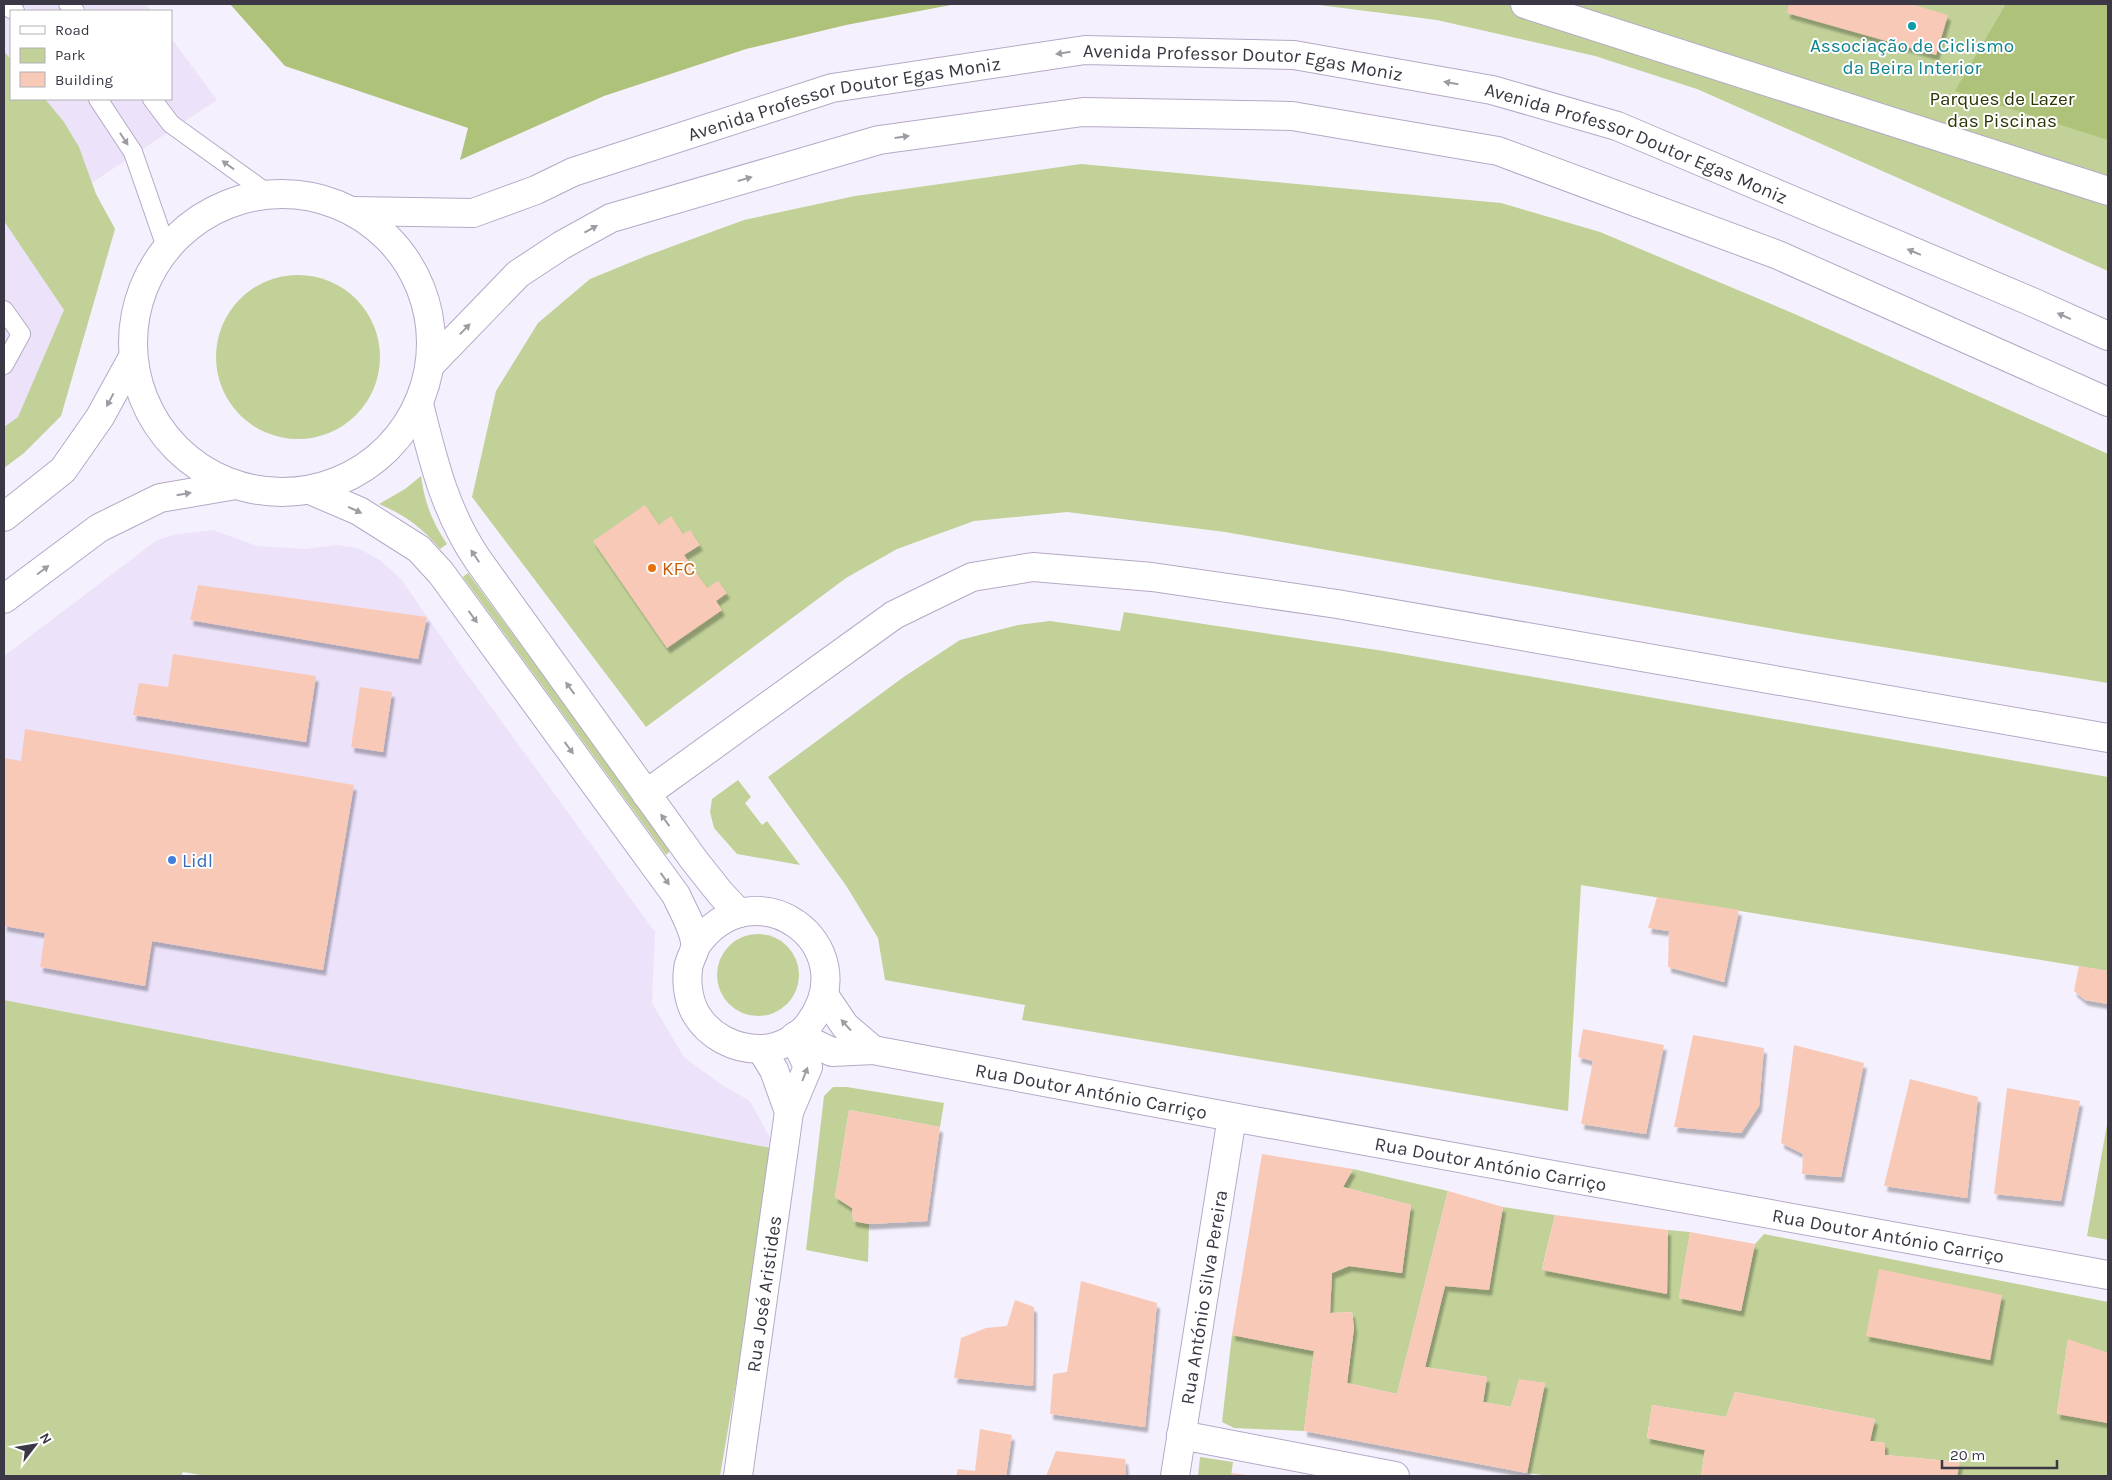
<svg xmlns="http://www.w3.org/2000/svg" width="2112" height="1480" font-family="Karla,sans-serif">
<defs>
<filter id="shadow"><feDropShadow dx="3" dy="5.5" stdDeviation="1" flood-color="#0004"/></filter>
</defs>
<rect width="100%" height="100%" fill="#f5f0fd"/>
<!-- built -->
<g fill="#ece3fb">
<polygon points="4,4 146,4 152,11 11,11 11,99 171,99 171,38 217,100 90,184 115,229 61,416 24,453 4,468"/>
<polygon points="213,530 257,546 305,549 337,545 358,548 380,560 401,579 462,667 655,932 652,1003 684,1057 722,1085 750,1101 776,1149 4,1000 4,656 157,540 177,534"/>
</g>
<!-- green -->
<g fill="#c1d198">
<polygon points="1311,4 2108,4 2108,271 1697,89 1595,56 1437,20"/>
<polygon points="4,51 11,60 11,99 45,99 64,122 79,147 96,194 115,229 61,416 24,453 4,468 4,427 18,417 64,310 4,221"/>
<polygon points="1081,164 1501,203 1600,232 1797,315 2108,454 2108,683 1802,634 1225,532 1067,512 974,521 897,549 846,578 646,727 472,497 496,391 538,323 590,279 646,256 744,220 855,196"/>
<circle cx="298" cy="357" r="82"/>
<path d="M 421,476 C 425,504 432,521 447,544 L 440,549 C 421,527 407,516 379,504 L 405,489 Z"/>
<polygon points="468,573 671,850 666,855 463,577"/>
<polygon points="1124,612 1384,651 2108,777 2108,971 1581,885 1568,1111 1022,1020 1025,1005 885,980 878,938 847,887 768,777 905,676 960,640 1018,625 1050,621 1120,631"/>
<polygon points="738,780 751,797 745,803 762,825 767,821 800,865 737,854 714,828 710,812 712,799"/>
<circle cx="758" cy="975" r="41"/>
<polygon points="4,1000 776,1149 720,1476 206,1476 183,1472 181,1476 4,1476"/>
<polygon points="833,1087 847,1087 944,1103 940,1127 849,1110 835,1197 852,1208 853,1221 869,1224 868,1262 806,1250 824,1096"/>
<polygon points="2108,1119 2108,1240 2087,1236"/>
<polygon points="1353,1169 1448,1191 1397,1394 1347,1383 1354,1328 1352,1312 1330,1313 1332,1273 1349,1266 1402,1273 1411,1205 1343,1187"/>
<polygon points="1503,1207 1555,1215 1542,1269 1667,1293 1668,1230 1690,1232 1679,1298 1741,1311 1755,1244 1764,1234 2108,1302 2108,1353 2068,1340 2057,1413 2108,1423 2108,1476 1957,1476 1959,1462 1885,1455 1885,1443 1870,1441 1875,1419 1735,1392 1726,1417 1652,1405 1647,1438 1705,1450 1701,1476 1551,1476 1527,1473 1545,1383 1519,1380 1511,1407 1483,1402 1487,1377 1425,1367 1445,1286 1489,1289"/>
<polygon points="1232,1335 1314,1351 1304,1431 1234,1428 1222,1422"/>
<polygon points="1200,1457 1233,1462 1231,1476 1198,1476"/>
</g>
<!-- forest -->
<g fill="#aec279">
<polygon points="230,4 956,4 846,25 746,49 604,96 460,160 468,128 285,66"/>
<polygon points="2006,4 2108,4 2108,140 1955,91"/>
</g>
<!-- building -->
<g fill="#f9c9b8" filter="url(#shadow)">
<polygon points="1789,4 1911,4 1948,15 1936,55 1787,13"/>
<polygon points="645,505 659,525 671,516 683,534 690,530 700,545 684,555 707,588 718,581 727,593 716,601 722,610 667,648 593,541"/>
<polygon points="198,585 427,617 418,659 190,620"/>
<polygon points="173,654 316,676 306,742 133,715 139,683 168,687"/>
<polygon points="360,687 392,692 383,752 351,747"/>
<polygon points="25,729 354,785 323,970 152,941 145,986 40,967 45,933 4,926 4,758 21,761"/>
<polygon points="1657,897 1739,910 1724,982 1668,967 1669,931 1648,928"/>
<polygon points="2079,966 2108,971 2108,1004 2085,1000 2074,991"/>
<polygon points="1583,1029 1664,1045 1646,1134 1581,1124 1593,1061 1578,1057"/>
<polygon points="1693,1035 1764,1048 1759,1106 1741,1133 1674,1127"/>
<polygon points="1794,1045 1864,1063 1841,1177 1802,1174 1803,1154 1781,1143"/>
<polygon points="1910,1079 1978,1097 1967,1198 1884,1186"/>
<polygon points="2007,1088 2080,1101 2061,1201 1994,1194"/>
<polygon points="849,1110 940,1127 927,1221 869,1224 853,1221 852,1208 835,1197"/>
<polygon points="1262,1154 1353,1169 1343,1187 1411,1205 1402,1273 1349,1266 1332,1273 1330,1313 1352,1312 1354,1328 1347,1383 1397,1394 1448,1191 1503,1207 1489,1290 1445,1286 1425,1367 1487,1377 1483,1402 1511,1407 1519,1379 1545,1383 1527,1473 1304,1431 1314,1351 1232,1335"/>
<polygon points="1555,1215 1668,1230 1667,1294 1542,1270"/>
<polygon points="1690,1232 1755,1244 1741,1311 1679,1298"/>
<polygon points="1879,1269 2002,1295 1990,1360 1866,1336"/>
<polygon points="1081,1281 1157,1303 1145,1427 1050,1414 1053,1374 1067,1372"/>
<polygon points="1015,1300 1034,1307 1033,1386 954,1378 961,1338 986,1328 1007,1326"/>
<polygon points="2068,1339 2108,1353 2108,1423 2057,1414"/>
<polygon points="1735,1392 1875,1419 1870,1441 1885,1443 1885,1455 1960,1462 1957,1476 1701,1476 1705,1450 1647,1438 1652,1405 1726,1417"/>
<polygon points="980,1429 1012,1435 1006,1476 956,1476 958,1469 975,1471"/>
<polygon points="1056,1451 1125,1459 1126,1476 1046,1476"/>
<polygon points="1231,1473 1247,1475 1247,1476 1231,1476"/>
</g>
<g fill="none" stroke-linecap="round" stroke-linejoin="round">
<defs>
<g id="lane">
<polyline points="68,4 75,11"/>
<polyline points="4,5 15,11"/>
<polyline points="98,99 133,152 166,247"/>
<polyline points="152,99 171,124 267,193"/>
<polyline points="4,310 21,334 4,365"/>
</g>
<g id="street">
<polyline points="1525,4 2108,191"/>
<path d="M 419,404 C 433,460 445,512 478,560 L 694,860 L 721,894 L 739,913"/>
<path d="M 310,490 L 359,511 L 419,549 L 441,573 L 676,895 C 682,909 697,933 695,948 C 693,956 688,962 688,970 C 686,984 689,1002 696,1014 C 709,1036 734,1049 760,1049 C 778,1049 798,1039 809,1024 C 868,946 754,861 695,947"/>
<polyline points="646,794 894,615 972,577 1033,567 1152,577 1337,604 2108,738"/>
<polyline points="824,995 845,1026 873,1050"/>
<path id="s1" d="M 797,1035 L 832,1052 L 873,1050 L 1232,1117 L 2108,1275"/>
<polyline points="761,1049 774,1070 789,1112"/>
<polyline points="1181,1435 1395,1476"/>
<path id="s2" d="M 738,1476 L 789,1112 L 808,1067 L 794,1037"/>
<path id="s3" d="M 1175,1476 L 1232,1117"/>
</g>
<g id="secondary">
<circle cx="282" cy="343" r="149"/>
<path id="s4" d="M 353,211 L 473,213 L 536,190 L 573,172 L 832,88 L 1085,50 L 1294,55 L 1492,90 L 1617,126 L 2030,301 L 2108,336"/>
<polyline points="431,364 518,274 562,245 611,218 879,140 1083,112 1292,116 1498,151 1778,255 2108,402"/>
<polyline points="4,517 63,470 100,417 133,357"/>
<polyline points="4,599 99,528 160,498 236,485"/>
</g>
</defs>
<!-- lane casing -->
<use href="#lane" stroke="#b5a9c7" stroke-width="20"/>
<!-- street casing -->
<use href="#street" stroke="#b5a9c7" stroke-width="30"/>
<!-- secondary casing -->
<use href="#secondary" stroke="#b5a9c7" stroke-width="30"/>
<!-- lane -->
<use href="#lane" stroke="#fff" stroke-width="18"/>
<!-- street -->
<use href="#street" stroke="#fff" stroke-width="28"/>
<!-- secondary -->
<use href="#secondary" stroke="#fff" stroke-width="28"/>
</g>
<!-- one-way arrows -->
<defs><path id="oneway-solid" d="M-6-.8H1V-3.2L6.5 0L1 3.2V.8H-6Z" transform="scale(1.25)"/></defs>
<g fill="#9e9ba2">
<use href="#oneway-solid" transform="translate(1063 53) rotate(171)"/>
<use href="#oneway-solid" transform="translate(1451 83) rotate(-170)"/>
<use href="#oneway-solid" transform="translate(902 137) rotate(-8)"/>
<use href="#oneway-solid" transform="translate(124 139) rotate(57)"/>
<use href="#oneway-solid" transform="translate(228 165) rotate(-144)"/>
<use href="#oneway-solid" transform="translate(745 179) rotate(-16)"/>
<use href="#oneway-solid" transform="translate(591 229) rotate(-29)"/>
<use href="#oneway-solid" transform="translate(1914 252) rotate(-157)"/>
<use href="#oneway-solid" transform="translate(2064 316) rotate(-156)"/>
<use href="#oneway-solid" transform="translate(465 329) rotate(-46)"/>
<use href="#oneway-solid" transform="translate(110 400) rotate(118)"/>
<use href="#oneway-solid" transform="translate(184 494) rotate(-10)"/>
<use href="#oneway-solid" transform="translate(355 510) rotate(25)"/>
<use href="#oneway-solid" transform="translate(475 556) rotate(-124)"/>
<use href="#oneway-solid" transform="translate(43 570) rotate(-37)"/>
<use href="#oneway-solid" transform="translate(473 617) rotate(54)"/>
<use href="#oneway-solid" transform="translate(570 688) rotate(-126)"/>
<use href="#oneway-solid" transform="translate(569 748) rotate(54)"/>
<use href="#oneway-solid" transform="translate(665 820) rotate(-126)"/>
<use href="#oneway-solid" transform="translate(665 879) rotate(54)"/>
<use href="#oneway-solid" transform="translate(846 1025) rotate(-132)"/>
<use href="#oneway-solid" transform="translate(805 1074) rotate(-69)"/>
</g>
<!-- markers -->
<circle fill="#0f9aa8" stroke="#fff" stroke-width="2" cx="1912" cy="26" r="5"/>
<circle fill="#e8710a" stroke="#fff" stroke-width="2" cx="652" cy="568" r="5"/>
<circle fill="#3f7fe0" stroke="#fff" stroke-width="2" cx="172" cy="860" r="5"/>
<g text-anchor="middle" stroke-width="4" stroke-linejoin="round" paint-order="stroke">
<!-- culture labels -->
<g font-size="19" fill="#0d838f" stroke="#fff">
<text x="1912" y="52">Associação de Ciclismo<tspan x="1912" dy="22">da Beira Interior</tspan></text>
</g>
<!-- street labels -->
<g font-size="19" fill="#3c3744" stroke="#fff">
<text dy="7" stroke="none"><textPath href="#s4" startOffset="915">Avenida Professor Doutor Egas Moniz</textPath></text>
<text dy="7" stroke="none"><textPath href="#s4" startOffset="510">Avenida Professor Doutor Egas Moniz</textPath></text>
<text dy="7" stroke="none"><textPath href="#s4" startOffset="1320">Avenida Professor Doutor Egas Moniz</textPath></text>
<text dy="7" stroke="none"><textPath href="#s1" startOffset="302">Rua Doutor António Carriço</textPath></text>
<text dy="7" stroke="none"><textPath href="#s1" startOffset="708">Rua Doutor António Carriço</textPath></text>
<text dy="7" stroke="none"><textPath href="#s1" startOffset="1112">Rua Doutor António Carriço</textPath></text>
<text dy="7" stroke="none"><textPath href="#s2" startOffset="184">Rua José Aristides</textPath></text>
<text dy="7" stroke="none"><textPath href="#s3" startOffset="181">Rua António Silva Pereira</textPath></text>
</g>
<!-- park labels -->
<g font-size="19" fill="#2a3500" stroke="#fff">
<text x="2002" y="105">Parques de Lazer<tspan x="2002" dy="22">das Piscinas</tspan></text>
</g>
<!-- food labels -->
<g font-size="19" fill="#c56008" stroke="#fff" text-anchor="start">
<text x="662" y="575">KFC</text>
</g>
<!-- shop labels -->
<g font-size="19" fill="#366cbe" stroke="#fff" text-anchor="start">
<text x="182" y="867">Lidl</text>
</g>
</g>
<!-- border -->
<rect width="2112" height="1480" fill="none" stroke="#3c3744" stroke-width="10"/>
<!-- legend -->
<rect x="10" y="10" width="162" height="90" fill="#ffffff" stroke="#b1afb4"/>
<rect x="20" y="26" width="25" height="8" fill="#ffffff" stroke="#b1afb4"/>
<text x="55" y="35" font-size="15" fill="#3c3744">Road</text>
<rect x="20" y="48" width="25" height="15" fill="#c1d198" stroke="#b1afb4"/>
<text x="55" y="60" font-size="15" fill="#3c3744">Park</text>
<rect x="20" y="72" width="25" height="15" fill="#f9c9b8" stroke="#b1afb4"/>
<text x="55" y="85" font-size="15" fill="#3c3744">Building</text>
<!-- north arrow -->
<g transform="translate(35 1445) rotate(59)" stroke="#ffffff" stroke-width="4" paint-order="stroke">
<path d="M0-4L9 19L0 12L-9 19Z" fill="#3c3744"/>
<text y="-8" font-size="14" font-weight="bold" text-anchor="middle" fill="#3c3744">N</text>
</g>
<!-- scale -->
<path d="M1942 1460v8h115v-8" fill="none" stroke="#3c3744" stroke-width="2.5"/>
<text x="1950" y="1460" font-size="15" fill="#3c3744" stroke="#ffffff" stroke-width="4" paint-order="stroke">20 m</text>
</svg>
